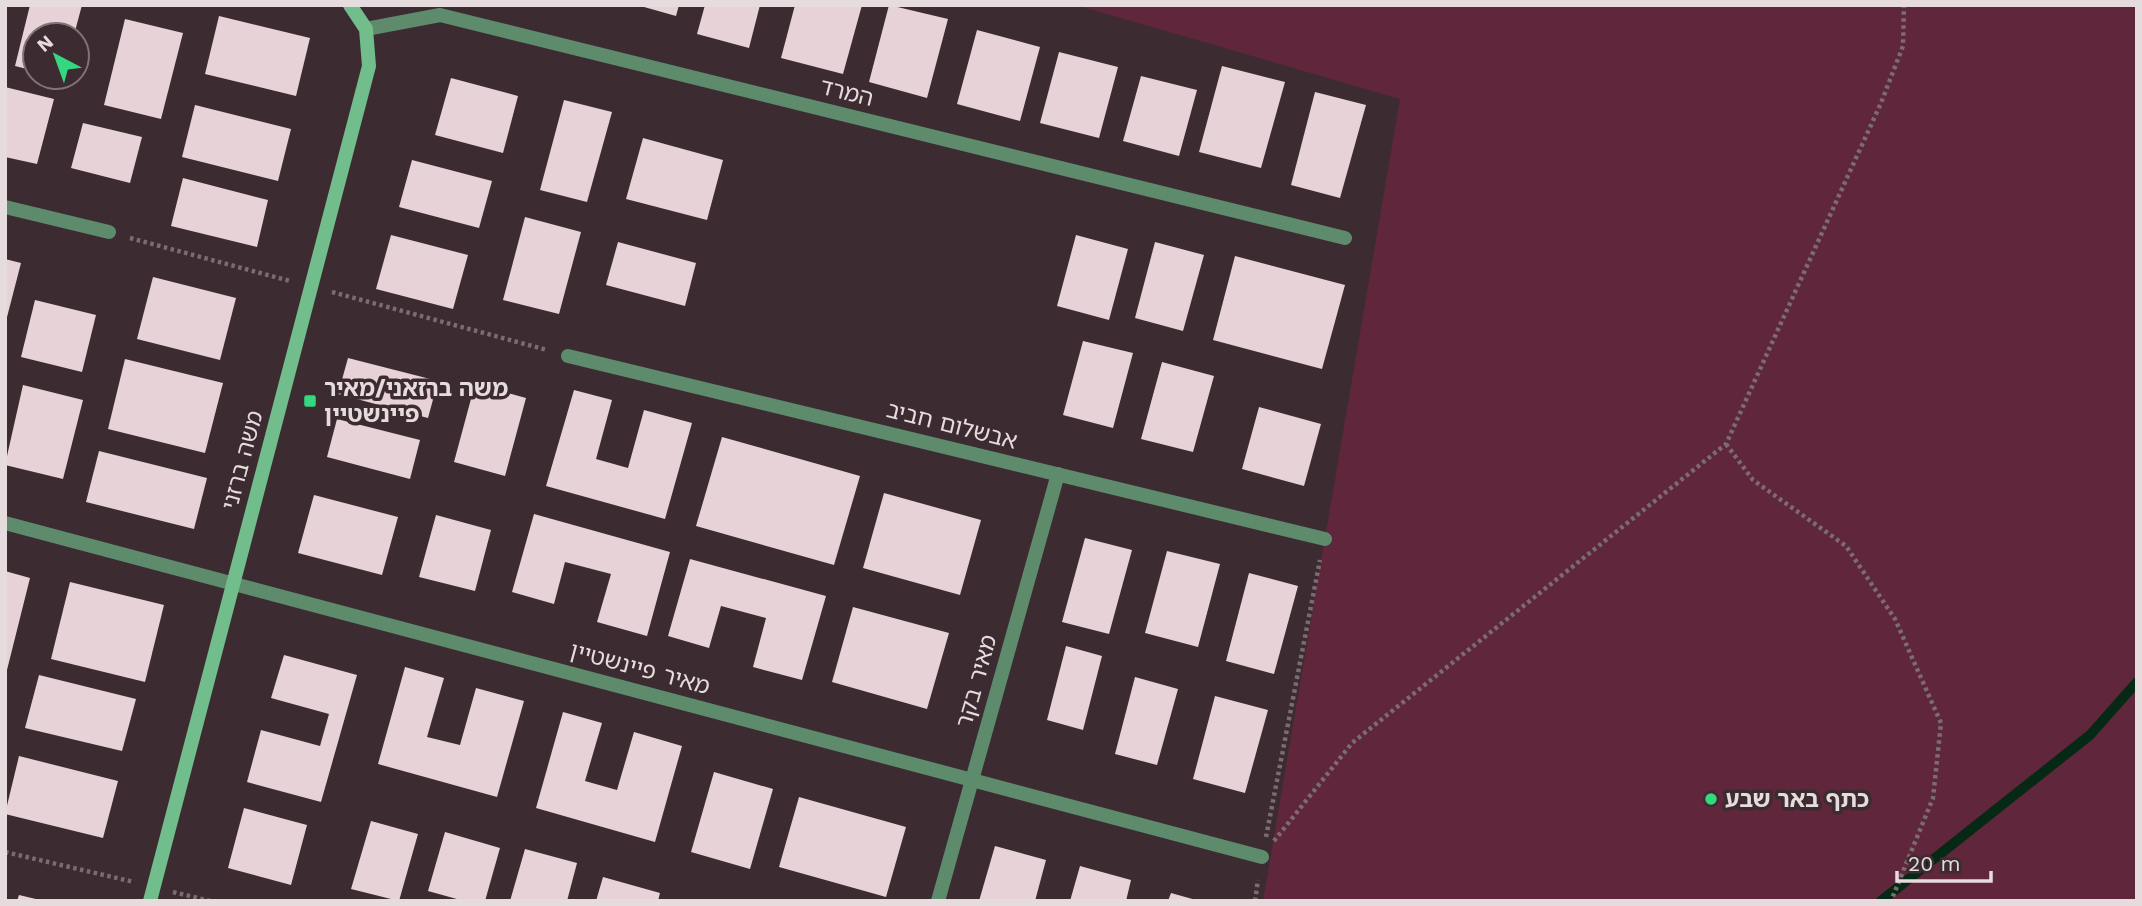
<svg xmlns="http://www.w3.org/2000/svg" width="2142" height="906" font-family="'Work Sans','Noto Sans Hebrew',sans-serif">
<rect width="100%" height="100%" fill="#3c2c31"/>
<!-- green -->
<polygon fill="#60263b" points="1076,5 2137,5 2137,901 1263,901 1400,99"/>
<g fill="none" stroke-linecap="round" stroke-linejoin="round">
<!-- stream -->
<polyline stroke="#052915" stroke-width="10" points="1881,901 2090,735 2137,682"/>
</g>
<!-- building -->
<g fill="#e7d2d7">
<polygon points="30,5 82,5 74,35 35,35 35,71 15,66"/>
<polygon points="637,5 679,5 676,16"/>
<polygon points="705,5 760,5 749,48 697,34"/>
<polygon points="795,5 862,5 843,74 781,58"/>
<polygon points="889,5 948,19 927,98 869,82"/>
<polygon points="219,16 310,38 296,96 205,74"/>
<polygon points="125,19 183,33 161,119 104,105"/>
<polygon points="977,30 1040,47 1020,121 957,104"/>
<polygon points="1059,52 1118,67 1099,138 1040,123"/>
<polygon points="1222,66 1285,82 1261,168 1199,152"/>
<polygon points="1141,76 1197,90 1179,156 1123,141"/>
<polygon points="451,78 518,96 503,153 435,135"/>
<polygon points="5,87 54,99 37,164 5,157"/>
<polygon points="1315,92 1366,105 1340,198 1291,185"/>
<polygon points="564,100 612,112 587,202 540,190"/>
<polygon points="195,105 291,129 278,181 182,157"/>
<polygon points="83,123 142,137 130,183 71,168"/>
<polygon points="643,138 723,160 707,220 626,199"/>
<polygon points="412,160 492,181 479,228 399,207"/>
<polygon points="183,178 268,200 257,247 171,226"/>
<polygon points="525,217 581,232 559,314 503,300"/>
<polygon points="391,235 468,255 453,309 376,289"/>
<polygon points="1076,235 1128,249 1109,320 1057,306"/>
<polygon points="618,242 696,263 685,306 606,285"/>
<polygon points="1155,242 1204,255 1183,331 1135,318"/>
<polygon points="1235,256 1345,285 1322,369 1213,340"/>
<polygon points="5,259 21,263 6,321 5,321"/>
<polygon points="153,277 236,298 220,360 137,339"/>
<polygon points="35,300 96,315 82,372 21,357"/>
<polygon points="1083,341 1133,353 1113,428 1063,415"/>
<polygon points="348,358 438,381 428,418 338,394"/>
<polygon points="125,359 223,383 205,453 108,429"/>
<polygon points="1162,362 1214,376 1193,452 1141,439"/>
<polygon points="475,384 526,398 505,476 454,462"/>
<polygon points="23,385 83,400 63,479 5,465"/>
<polygon points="574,390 612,400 596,459 628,468 644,410 692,423 665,519 546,486"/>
<polygon points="1259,407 1321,424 1304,486 1242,469"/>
<polygon points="337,419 420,440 410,479 327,457"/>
<polygon points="722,437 860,476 834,565 696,526"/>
<polygon points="99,451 207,478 194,529 86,502"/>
<polygon points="884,493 981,520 960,595 863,568"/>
<polygon points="314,495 398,517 382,575 298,553"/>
<polygon points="534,514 670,552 647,636 597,622 611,574 565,562 554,604 512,592"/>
<polygon points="436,515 491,530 475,591 419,577"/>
<polygon points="1085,538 1132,550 1109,634 1062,622"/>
<polygon points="1167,551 1220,564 1198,647 1145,633"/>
<polygon points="690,559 826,596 802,680 753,667 766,618 721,606 709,648 668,636"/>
<polygon points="5,571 30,578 6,674 5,673"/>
<polygon points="1249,573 1298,586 1274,674 1226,661"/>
<polygon points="70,582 164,605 145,682 51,659"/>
<polygon points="853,607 949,633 927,709 832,682"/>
<polygon points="1066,646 1102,656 1083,730 1047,720"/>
<polygon points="284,655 357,675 321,802 247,782 261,730 320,746 329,714 271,698"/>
<polygon points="405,667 444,678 427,737 460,745 476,688 524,701 497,797 378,764"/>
<polygon points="39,675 136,699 122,751 25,728"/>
<polygon points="1135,677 1178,689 1157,765 1115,754"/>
<polygon points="1215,696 1268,710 1245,793 1193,779"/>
<polygon points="563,712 602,723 585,781 617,790 634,732 682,746 655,842 536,808"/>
<polygon points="19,756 118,781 103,838 5,814"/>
<polygon points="714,772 773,789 750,869 691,852"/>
<polygon points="799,797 906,827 886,897 779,867"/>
<polygon points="244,808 307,825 291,885 228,868"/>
<polygon points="371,821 418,834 399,901 351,889"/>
<polygon points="445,832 500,848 485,901 464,901 428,891"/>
<polygon points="995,846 1046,860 1035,901 979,901"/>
<polygon points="525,849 577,863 567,901 510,901"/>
<polygon points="1080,866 1131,880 1126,901 1070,901"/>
<polygon points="603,877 660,893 658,901 596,901"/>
<polygon points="1171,893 1196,900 1196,901 1168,901"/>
<polygon points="19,895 40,900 39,901 17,901"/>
</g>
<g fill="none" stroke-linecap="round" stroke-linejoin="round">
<!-- path -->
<g stroke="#7a6c70" stroke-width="4.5" stroke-dasharray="3.5 3.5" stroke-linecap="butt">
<polyline points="130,238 290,281"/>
<polyline points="332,292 547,350"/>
<polyline points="1726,444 1753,480 1846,546 1895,619 1941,723 1933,798 1891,901"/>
<polyline points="1266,837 1320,560"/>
<polyline points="1274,841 1352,743 1726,444 1881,103 1903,46 1904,5"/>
<polyline points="5,852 134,882"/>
<polyline points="173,892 210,901"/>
<polyline points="1255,901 1258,880"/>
</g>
<!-- street -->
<g stroke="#5d8b6c" stroke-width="14">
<polyline points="366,29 440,15 1345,238"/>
<polyline points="5,207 109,232"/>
<polyline points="568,356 1325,539"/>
<polyline points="5,523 1262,857"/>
<polyline points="938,901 1058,474"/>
</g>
<!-- secondary -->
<polyline stroke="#72bd8c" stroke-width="14" points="150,901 369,66 366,29 350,5"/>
</g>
<!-- markers -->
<g fill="#35d881" stroke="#3c2c31" stroke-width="2.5">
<rect x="303" y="394" width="14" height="14" rx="3.5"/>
<circle cx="1711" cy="799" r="7"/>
</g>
<g text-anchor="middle" stroke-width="7" stroke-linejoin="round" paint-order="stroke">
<!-- street labels -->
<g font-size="23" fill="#e6dcde" stroke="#3c2c31">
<text transform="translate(847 92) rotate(14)" y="8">המרד</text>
<text transform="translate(952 425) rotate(14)" y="8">אבשלום חביב</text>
<text transform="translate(242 460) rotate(-75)" y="8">משה ברזני</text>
<text transform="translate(640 668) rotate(15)" y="8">מאיר פיינשטיין</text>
<text transform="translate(976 681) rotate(-74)" y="8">מאיר בקר</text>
</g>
<!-- poi labels -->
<g font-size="23" font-weight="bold" fill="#e6dcde" stroke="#3c2c31" text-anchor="start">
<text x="324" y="396">משה ברזאני/מאיר<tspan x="324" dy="26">פיינשטיין</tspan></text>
<text x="1725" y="807">כתף באר שבע</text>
</g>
</g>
<!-- border -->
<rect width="2142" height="906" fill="none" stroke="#e6dcde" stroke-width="14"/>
<!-- north arrow -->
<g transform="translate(56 56) rotate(319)"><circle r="33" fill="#3c2c31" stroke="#807276" stroke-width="2"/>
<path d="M0-5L12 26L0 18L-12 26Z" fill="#35d881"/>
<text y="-10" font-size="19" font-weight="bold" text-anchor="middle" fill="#e6dcde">N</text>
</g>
<!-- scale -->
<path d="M1897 871v10h94v-10" fill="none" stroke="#e6dcde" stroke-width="3.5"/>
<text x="1908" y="871" font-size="21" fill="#e6dcde" stroke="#3c2c31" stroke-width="5" paint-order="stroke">20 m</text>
</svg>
